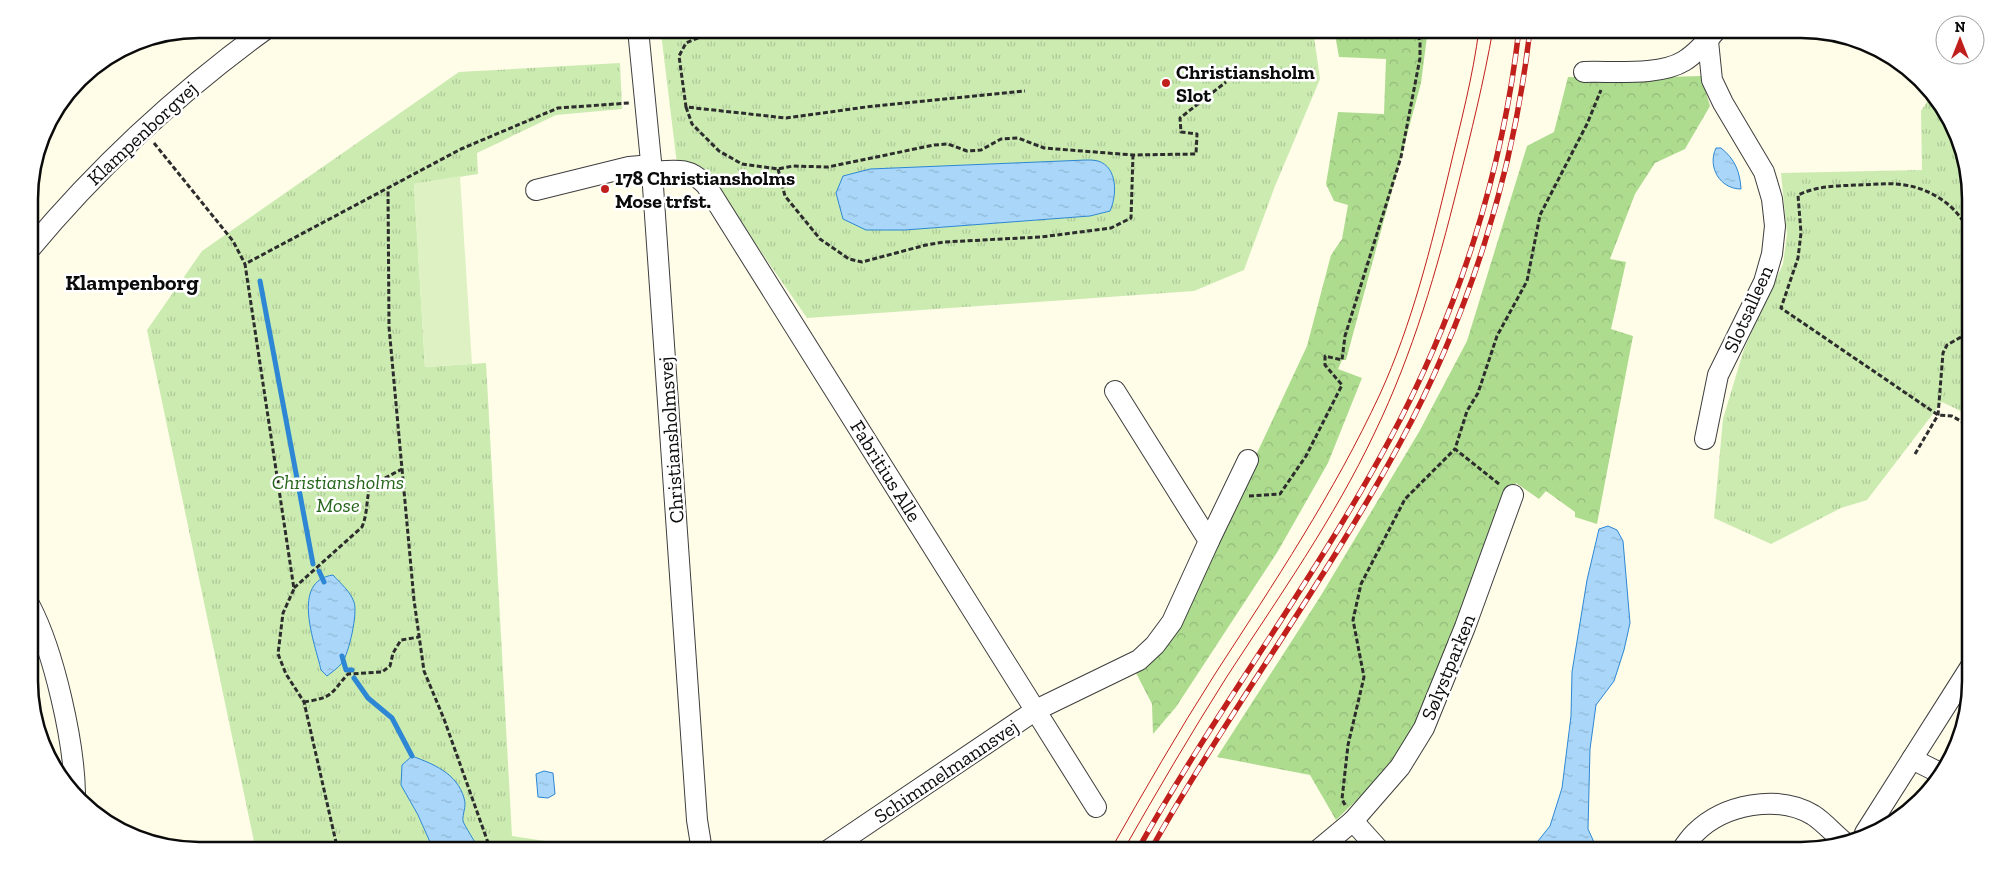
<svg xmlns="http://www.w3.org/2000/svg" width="2000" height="880" font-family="'Zilla Slab',serif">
<defs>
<pattern id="grass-tufts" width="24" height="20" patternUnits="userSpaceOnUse" patternTransform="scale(1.25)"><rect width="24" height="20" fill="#cbebb1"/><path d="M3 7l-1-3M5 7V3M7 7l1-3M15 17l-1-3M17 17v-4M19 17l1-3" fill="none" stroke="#adc897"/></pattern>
<pattern id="forest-crowns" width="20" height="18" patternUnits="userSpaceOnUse" patternTransform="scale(1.25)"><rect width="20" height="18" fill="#addc8f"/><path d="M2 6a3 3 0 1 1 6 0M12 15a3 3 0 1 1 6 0" fill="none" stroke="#94bb7a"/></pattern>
<pattern id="water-ripples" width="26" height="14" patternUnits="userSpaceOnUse" patternTransform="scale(1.25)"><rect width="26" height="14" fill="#aad7f9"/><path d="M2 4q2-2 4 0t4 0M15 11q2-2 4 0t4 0" fill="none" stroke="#91b7d4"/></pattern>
</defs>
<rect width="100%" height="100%" fill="#fffce8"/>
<!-- grass -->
<g fill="url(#grass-tufts)">
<polygon points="671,29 1313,29 1320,79 1275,186 1244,270 1194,291 807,318 705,171 677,164 661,33"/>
<polygon points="620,63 622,109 556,115 477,153 478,174 414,184 425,367 486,363 512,836 611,851 256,851 147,330 202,251 459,72"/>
<polygon points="1927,88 1936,95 1970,177 1971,416 1942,402 1867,500 1841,508 1771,544 1714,518 1723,419 1744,349 1783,264 1787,234 1781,173 1922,170 1921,111 1927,102"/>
</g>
<!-- forest -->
<g fill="url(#forest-crowns)">
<polygon points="1334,29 1428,29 1421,83 1346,360 1342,360 1338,369 1362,378 1328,463 1278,551 1176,707 1153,734 1152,704 1134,669 1215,543 1307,346 1331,255 1342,239 1348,205 1334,201 1326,184 1338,112 1384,114 1386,59 1339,57"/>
<polygon points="1701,76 1710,106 1685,149 1655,163 1635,194 1610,259 1626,262 1611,329 1633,336 1597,524 1575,517 1575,512 1546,491 1539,499 1516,483 1419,726 1393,765 1336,820 1310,775 1217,757 1320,597 1419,432 1467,341 1527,146 1554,132 1568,77 1629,78"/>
</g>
<!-- pitch -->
<polygon fill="#def1c3" points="460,176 472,364 425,367 414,184"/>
<!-- water -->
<g fill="url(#water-ripples)" stroke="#2d87d4">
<path d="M 1716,148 L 1721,148 C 1735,159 1740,172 1741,189 C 1720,189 1707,167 1716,148 Z"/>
<path d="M 1086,160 C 1090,160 1094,160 1098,161 C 1118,167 1117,196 1110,211 L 1090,216 L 905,230 L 866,230 L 843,219 L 836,193 L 843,176 L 870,169 Z"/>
<polygon points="1608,526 1617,530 1623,541 1630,623 1624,650 1614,681 1596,705 1590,749 1588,829 1598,851 1530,851 1550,826 1562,788 1571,716 1572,672 1587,580 1599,529"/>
<path d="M 333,575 C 341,584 350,591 354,602 C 358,613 349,653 342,663 C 338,668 332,672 327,676 L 321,670 C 315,643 290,581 333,575 Z"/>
<path d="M 412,756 C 433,764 457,773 464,798 C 467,807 462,814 463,821 C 464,825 477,845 480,851 L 434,851 L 418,815 L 401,785 L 402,765 Z"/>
<polygon points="544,771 553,773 555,794 548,798 538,797 536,774"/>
</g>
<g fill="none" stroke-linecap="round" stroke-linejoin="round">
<!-- stream -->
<g stroke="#2d87d4" stroke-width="5">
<polyline points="260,281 313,564"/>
<polyline points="319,571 324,582"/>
<polyline points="342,656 346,670 352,670"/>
<polyline points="354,678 368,698 392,718 412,756"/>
</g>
<defs>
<g id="minor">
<polyline points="638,29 652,172 697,820 702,851"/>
<path d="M 1584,72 C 1613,71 1660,76 1684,61 C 1697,53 1708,40 1717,29"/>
<path d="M 652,172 C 676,170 689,167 706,185 L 1096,807"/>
<polyline points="536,190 629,167 652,165"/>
<path d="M 29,250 C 99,166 178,93 266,29"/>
<polyline points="1705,439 1718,375 1764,282 1772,254 1775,226 1772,199 1764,172 1723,103 1712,80 1708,41"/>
<polyline points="1209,541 1248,460"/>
<path d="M 30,606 C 54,652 74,741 75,793"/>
<polyline points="1912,759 1942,774"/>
<polyline points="1353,821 1400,767 1424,728 1465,627 1513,495"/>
<polyline points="1865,833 1971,666"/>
<polyline points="827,851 1036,710 1139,660 1155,645 1172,622 1209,541 1115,391"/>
<polyline points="1317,851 1353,821 1380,851"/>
<path d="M 1681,851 C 1685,845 1690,838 1695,833 C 1724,804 1778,794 1813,815 C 1824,822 1833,833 1843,841"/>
</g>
</defs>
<!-- minor casing -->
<use href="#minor" stroke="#3e3e3e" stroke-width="22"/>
<!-- path -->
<g stroke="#2d2d2d" stroke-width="3" stroke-dasharray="5 2.5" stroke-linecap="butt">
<polyline points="719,29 686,43 679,56 686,107 786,118 866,107 1025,91"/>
<polyline points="686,107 692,124 719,151 742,164 778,169 793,166 828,167 934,145 948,144 967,151 981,150 1001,139 1018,138 1044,148 1133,155 1196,154 1197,134 1181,132 1180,118 1226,82"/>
<polyline points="154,143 233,241 245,264"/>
<polyline points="778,169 785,196 820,239 849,259 862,262 926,245 944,242 1041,237 1111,228 1131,218 1133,155"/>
<path d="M 1970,235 C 1959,205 1928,186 1896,184 C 1883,183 1870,185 1857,185 C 1836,186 1817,186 1798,195 L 1801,233 L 1798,258 L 1781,308 L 1938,415 L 1952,416 L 1971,427"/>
<polyline points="1915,454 1938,415 1943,353 1947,345 1970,332"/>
<polyline points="402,469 414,600 424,671 444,719 491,851"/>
<polyline points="1499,484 1455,449 1467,411 1478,393 1497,336 1527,281 1540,215 1587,124 1601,90"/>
<polyline points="1249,496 1280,494 1306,456 1342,385 1325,365 1325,356 1342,360 1345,336 1401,157 1420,58 1420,43 1417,29"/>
<path d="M 294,588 L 362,527 C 368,512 366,501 370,486 L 402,469 L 389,327 L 388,188"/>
<path d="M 304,702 C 334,697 329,695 348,674 L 382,672 L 390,666 L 393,653 L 401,640 L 419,637"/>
<polyline points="1345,805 1342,799 1348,745 1364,677 1353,620 1361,584 1405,499 1455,449"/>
<polyline points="338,851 304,702 286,674 278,654 283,613 294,589 245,264 461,149 558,108 629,103"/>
</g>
<!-- minor -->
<use href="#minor" stroke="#fff" stroke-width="20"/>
<!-- tram -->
<g stroke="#c11f1c" stroke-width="1">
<path d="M 1110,851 C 1144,791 1178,732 1215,674 C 1274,583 1334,493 1380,394 C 1412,324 1431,247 1449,172 C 1460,125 1473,77 1479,29"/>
<path d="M 1123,851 C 1156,793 1190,735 1226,678 C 1278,598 1334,519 1375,432 C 1413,353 1437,270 1458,185 C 1471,133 1484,81 1493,29"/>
</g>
<defs>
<g id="rail">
<path d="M 1137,851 C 1216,710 1314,581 1390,439 C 1458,313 1503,171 1519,29"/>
<path d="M 1150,851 C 1228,712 1324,584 1400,443 C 1469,315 1514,173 1530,29"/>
</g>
</defs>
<!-- rail casing -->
<use href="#rail" stroke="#c11f1c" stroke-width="5.5"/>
<!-- rail -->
<use href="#rail" stroke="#fff" stroke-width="4" stroke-dasharray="11" stroke-linecap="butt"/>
</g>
<!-- markers -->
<g fill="#c11f1c" stroke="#fff" stroke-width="2">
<circle cx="1166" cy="83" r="5"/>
<circle cx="605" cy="189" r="5"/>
</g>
<g text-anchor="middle" stroke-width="5" stroke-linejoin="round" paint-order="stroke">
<!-- poi labels -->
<g font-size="20" font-weight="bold" fill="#0b0b0b" stroke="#fff" text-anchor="start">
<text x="1176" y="79">Christiansholm<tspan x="1176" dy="23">Slot</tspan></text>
<text x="615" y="185">178 Christiansholms<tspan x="615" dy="23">Mose trfst.</tspan></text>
</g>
<!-- street labels -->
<g font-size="20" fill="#0b0b0b" stroke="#fff">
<text transform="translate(142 133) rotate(-43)" y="7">Klampenborgvej</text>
<text transform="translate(1748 309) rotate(-66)" y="7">Slotsalleen</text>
<text transform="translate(671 440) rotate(-94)" y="7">Christiansholmsvej</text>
<text transform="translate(886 471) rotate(58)" y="7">Fabritius Alle</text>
<text transform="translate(1448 667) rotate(-68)" y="7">Sølystparken</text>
<text transform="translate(946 771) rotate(-34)" y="7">Schimmelmannsvej</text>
</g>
<!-- park labels -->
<g font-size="20" font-style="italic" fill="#246519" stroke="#fff">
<text x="338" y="489">Christiansholms<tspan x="338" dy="23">Mose</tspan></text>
</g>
<!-- quarter labels -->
<g font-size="22" font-weight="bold" fill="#0b0b0b" stroke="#fff">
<text x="132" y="290">Klampenborg</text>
</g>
</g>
<!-- crop -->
<path d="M0 0H2000V880H0ZM199 38H1801A161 161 0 0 1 1962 199V681A161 161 0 0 1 1801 842H199A161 161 0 0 1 38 681V199A161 161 0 0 1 199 38Z" fill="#fff" fill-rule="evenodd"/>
<path fill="none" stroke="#0b0b0b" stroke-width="2.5" d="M199 38H1801A161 161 0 0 1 1962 199V681A161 161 0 0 1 1801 842H199A161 161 0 0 1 38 681V199A161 161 0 0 1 199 38Z"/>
<!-- north arrow -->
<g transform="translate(1960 40)"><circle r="24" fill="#ffffff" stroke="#9d9d9d"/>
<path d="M0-4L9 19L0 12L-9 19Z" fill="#c11f1c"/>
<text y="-8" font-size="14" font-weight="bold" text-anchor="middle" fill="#0b0b0b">N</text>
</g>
</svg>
